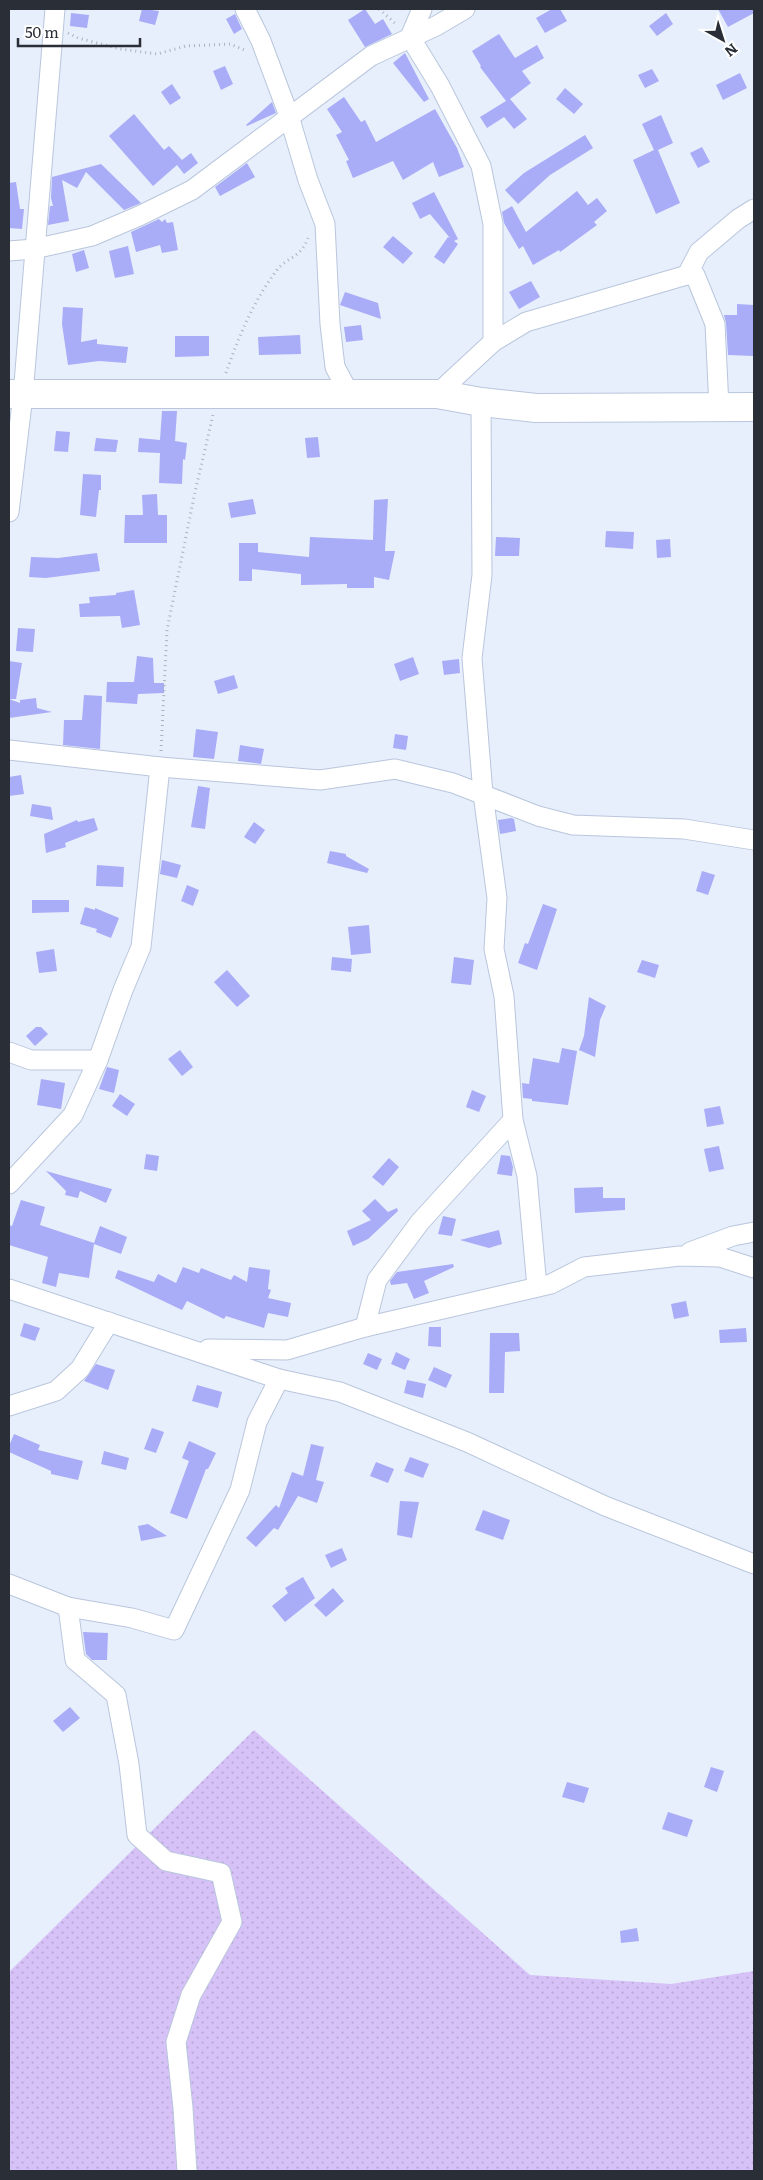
<svg xmlns="http://www.w3.org/2000/svg" width="763" height="2180" font-family="Literata,serif">
<defs>
<pattern id="grass-dots" width="8" height="8" patternUnits="userSpaceOnUse" patternTransform="scale(1.25)"><rect width="8" height="8" fill="#d7c2f8"/><path d="M2 2h.1M6 6h.1" fill="none" stroke="#b9a7d5" stroke-width="1.8" stroke-linecap="round"/></pattern>
</defs>
<rect width="100%" height="100%" fill="#e7effd"/>
<!-- grass -->
<polygon fill="url(#grass-dots)" points="254,1730 530,1975 671,1984 754,1971 754,2171 9,2171 9,1972"/>
<!-- building -->
<g fill="#a9acf6">
<polygon points="142,9 159,11 155,25 139,21"/>
<polygon points="365,9 375,24 383,19 392,34 365,47 348,20"/>
<polygon points="552,9 560,9 567,21 545,33 536,18"/>
<polygon points="718,9 754,9 754,13 728,27"/>
<polygon points="71,13 89,15 87,28 70,26"/>
<polygon points="666,13 673,24 657,36 649,26"/>
<polygon points="235,14 242,29 234,34 226,19"/>
<polygon points="499,34 515,58 537,45 544,58 522,71 531,83 510,99 527,119 514,129 504,117 487,128 480,117 506,101 480,67 481,66 472,51"/>
<polygon points="405,53 429,99 424,102 393,63"/>
<polygon points="225,66 233,84 221,90 213,71"/>
<polygon points="652,69 659,81 645,88 638,75"/>
<polygon points="740,73 747,88 723,100 716,85"/>
<polygon points="172,84 181,98 170,105 161,92"/>
<polygon points="565,88 583,104 574,114 556,99"/>
<polygon points="344,97 361,122 365,120 376,142 435,109 457,148 464,167 439,177 433,162 403,180 393,161 353,178 346,161 349,160 336,135 342,132 327,109"/>
<polygon points="272,102 276,113 247,126 246,125"/>
<polygon points="134,114 164,150 169,146 182,160 191,153 198,163 184,174 177,165 153,186 109,136"/>
<polygon points="661,115 673,143 658,150 680,203 656,214 633,160 654,150 642,124"/>
<polygon points="585,135 593,148 550,175 518,204 505,190 524,173"/>
<polygon points="702,147 710,162 698,168 690,153"/>
<polygon points="247,163 255,177 220,196 215,187"/>
<polygon points="101,164 141,203 124,210 86,172 77,188 62,180 69,221 48,225 50,206 53,206 51,198 52,177"/>
<polygon points="16,182 20,209 24,209 22,229 9,228 9,183"/>
<polygon points="577,191 588,205 597,198 607,211 594,222 597,225 560,252 559,250 533,265 523,246 519,249 504,223 502,212 512,206 526,232"/>
<polygon points="434,192 458,239 454,241 458,244 444,264 434,257 448,237 450,238 430,214 420,219 412,203"/>
<polygon points="159,219 162,222 165,219 167,223 173,222 178,250 162,253 160,245 136,252 131,232"/>
<polygon points="393,236 413,253 403,264 383,247"/>
<polygon points="128,246 134,274 115,278 109,251"/>
<polygon points="84,250 89,268 76,272 72,254"/>
<polygon points="531,281 540,297 519,309 509,292"/>
<polygon points="345,292 378,303 381,319 340,305"/>
<polygon points="737,304 754,305 753,339 754,339 754,356 728,355 726,323 724,315 737,315"/>
<polygon points="63,307 83,308 81,342 97,339 97,344 128,347 126,363 99,361 68,365 62,324"/>
<polygon points="361,325 363,340 346,342 344,327"/>
<polygon points="300,335 301,354 259,355 258,337"/>
<polygon points="175,336 209,336 209,356 175,357"/>
<polygon points="162,411 177,411 175,441 187,443 185,460 183,459 182,484 159,483 160,453 138,452 139,438 160,440"/>
<polygon points="56,431 70,432 68,452 54,451"/>
<polygon points="318,437 320,457 307,458 305,438"/>
<polygon points="96,438 118,440 116,452 94,451"/>
<polygon points="83,474 101,475 101,490 99,490 96,517 80,515"/>
<polygon points="157,494 158,515 167,515 167,543 124,543 125,515 143,515 142,495"/>
<polygon points="253,499 256,514 231,518 228,503"/>
<polygon points="388,499 385,551 395,551 389,580 374,577 374,588 347,588 347,584 301,585 301,574 252,569 252,581 239,581 239,543 258,543 258,552 309,557 310,537 373,540 374,500"/>
<polygon points="606,531 634,532 633,549 605,547"/>
<polygon points="496,537 520,538 519,556 495,556"/>
<polygon points="670,539 671,557 657,558 656,540"/>
<polygon points="97,553 100,571 46,578 29,577 31,557 58,558"/>
<polygon points="134,590 140,625 122,628 120,616 80,617 79,604 90,603 89,597 116,595 116,593"/>
<polygon points="18,628 35,629 33,652 16,651"/>
<polygon points="137,656 153,658 154,683 164,683 164,693 138,694 137,704 106,702 107,682 134,682"/>
<polygon points="413,657 419,674 400,681 394,664"/>
<polygon points="459,659 460,673 444,675 442,661"/>
<polygon points="9,661 22,663 16,699 9,699"/>
<polygon points="234,675 238,688 218,694 214,681"/>
<polygon points="84,695 102,696 100,749 63,745 64,720 82,720"/>
<polygon points="36,698 37,708 52,712 9,718 9,699 20,703 20,700"/>
<polygon points="196,729 218,732 214,759 193,757"/>
<polygon points="395,734 408,736 406,750 393,748"/>
<polygon points="240,745 264,749 261,764 238,761"/>
<polygon points="21,775 24,794 9,796 9,777"/>
<polygon points="198,786 210,788 205,829 191,827"/>
<polygon points="32,804 51,807 53,820 30,816"/>
<polygon points="94,818 98,830 65,843 66,847 46,853 44,834 77,820 78,822"/>
<polygon points="511,818 514,819 516,831 500,834 498,820"/>
<polygon points="254,822 265,830 255,844 244,837"/>
<polygon points="330,851 346,854 346,856 369,869 367,873 327,863"/>
<polygon points="162,860 181,865 177,878 160,874"/>
<polygon points="97,865 124,867 123,887 96,886"/>
<polygon points="702,871 715,875 708,895 696,891"/>
<polygon points="187,885 199,890 193,906 181,901"/>
<polygon points="32,900 69,900 69,912 32,913"/>
<polygon points="543,904 557,909 537,970 518,963 525,943 528,944"/>
<polygon points="85,907 95,910 95,908 119,918 111,938 96,932 97,929 80,924"/>
<polygon points="369,925 371,953 351,955 348,927"/>
<polygon points="54,949 57,971 39,973 36,952"/>
<polygon points="332,957 352,959 351,972 331,970"/>
<polygon points="454,957 474,960 471,985 451,983"/>
<polygon points="642,960 659,965 655,978 637,972"/>
<polygon points="227,970 250,996 237,1007 214,982"/>
<polygon points="589,997 606,1006 600,1020 595,1057 579,1050 584,1036"/>
<polygon points="36,1027 41,1027 48,1034 35,1046 26,1036"/>
<polygon points="562,1048 577,1051 568,1105 532,1101 532,1099 523,1098 522,1083 529,1084 533,1058 559,1063"/>
<polygon points="180,1050 193,1067 182,1076 168,1059"/>
<polygon points="107,1067 119,1070 114,1093 99,1089"/>
<polygon points="41,1079 65,1083 61,1109 37,1105"/>
<polygon points="472,1090 486,1096 479,1112 466,1107"/>
<polygon points="120,1094 135,1104 127,1116 112,1106"/>
<polygon points="720,1106 724,1124 707,1127 704,1109"/>
<polygon points="719,1146 724,1169 709,1172 704,1149"/>
<polygon points="146,1154 159,1156 157,1171 144,1169"/>
<polygon points="501,1155 510,1156 513,1167 512,1176 497,1174"/>
<polygon points="389,1158 399,1167 383,1186 372,1177"/>
<polygon points="46,1171 67,1177 112,1189 106,1203 80,1191 78,1198 65,1195 66,1191"/>
<polygon points="603,1187 603,1198 625,1198 625,1210 575,1213 574,1188"/>
<polygon points="375,1199 388,1212 397,1208 398,1211 368,1239 353,1246 347,1231 371,1220 362,1211"/>
<polygon points="21,1200 45,1207 40,1225 94,1243 100,1226 127,1237 121,1254 94,1244 89,1278 59,1273 56,1287 42,1283 48,1257 9,1245 9,1225 12,1226"/>
<polygon points="443,1216 456,1219 452,1236 438,1234"/>
<polygon points="499,1230 502,1244 489,1248 460,1240"/>
<polygon points="453,1264 454,1267 424,1281 429,1293 414,1299 407,1283 391,1285 390,1281 397,1272"/>
<polygon points="183,1267 199,1273 201,1268 231,1280 234,1275 247,1282 249,1267 270,1270 268,1289 271,1290 268,1298 291,1303 288,1317 268,1313 264,1328 226,1316 224,1319 187,1301 182,1310 115,1278 118,1270 154,1282 158,1274 176,1283"/>
<polygon points="686,1301 689,1316 674,1319 671,1304"/>
<polygon points="24,1323 40,1328 35,1341 20,1336"/>
<polygon points="429,1327 441,1327 441,1347 428,1346"/>
<polygon points="746,1328 747,1342 720,1343 719,1330"/>
<polygon points="490,1333 519,1333 520,1351 505,1352 504,1393 489,1393"/>
<polygon points="396,1352 410,1359 405,1370 391,1364"/>
<polygon points="368,1353 382,1359 377,1370 363,1364"/>
<polygon points="96,1364 115,1370 108,1390 84,1381"/>
<polygon points="434,1367 452,1375 446,1388 428,1380"/>
<polygon points="407,1380 426,1384 423,1398 404,1393"/>
<polygon points="197,1385 222,1392 218,1408 192,1401"/>
<polygon points="152,1428 164,1432 156,1453 144,1449"/>
<polygon points="14,1434 40,1445 38,1450 83,1461 78,1480 51,1474 51,1471 9,1452 9,1446"/>
<polygon points="189,1441 216,1453 208,1469 206,1469 187,1519 170,1513 189,1461 182,1458"/>
<polygon points="311,1444 324,1447 316,1480 324,1482 317,1503 298,1496 278,1530 274,1528 256,1547 246,1538 276,1505 279,1508 292,1472 303,1476"/>
<polygon points="104,1451 129,1458 126,1470 101,1464"/>
<polygon points="410,1457 429,1464 423,1478 404,1471"/>
<polygon points="376,1462 394,1469 388,1483 370,1476"/>
<polygon points="400,1501 419,1502 412,1538 397,1535"/>
<polygon points="483,1510 510,1520 503,1540 475,1530"/>
<polygon points="148,1524 167,1536 141,1541 138,1526"/>
<polygon points="342,1548 347,1560 331,1568 325,1555"/>
<polygon points="303,1577 315,1598 285,1622 272,1606 288,1593 285,1588"/>
<polygon points="333,1588 344,1601 326,1617 314,1605"/>
<polygon points="83,1632 108,1633 107,1660 92,1660 86,1654"/>
<polygon points="70,1707 80,1718 63,1732 53,1721"/>
<polygon points="711,1767 724,1771 717,1792 704,1787"/>
<polygon points="567,1782 589,1788 584,1803 562,1797"/>
<polygon points="668,1812 693,1820 687,1837 662,1829"/>
<polygon points="637,1928 639,1941 621,1943 620,1931"/>
</g>
<g fill="none" stroke-linecap="round" stroke-linejoin="round">
<defs>
<g id="minor">
<polyline points="245,9 261,41 289,116 308,180 325,224 330,324 335,367 350,395"/>
<polyline points="422,9 410,37 440,86 481,166 493,224 493,342"/>
<polyline points="9,251 34,249 92,236 139,216 192,190 371,56 436,26 465,9"/>
<polyline points="687,275 699,252 738,219 754,209"/>
<polyline points="437,394 493,342 526,322 687,275 695,275 715,324 719,407"/>
<polyline points="481,402 482,575 472,658 483,794 497,898 494,949 504,996 513,1120 527,1176 537,1287"/>
<polyline points="9,512 23,395 55,9"/>
<polyline points="9,750 160,767 320,780 395,769 453,783 538,816 573,825 684,829 754,840"/>
<polyline points="9,1052 31,1060 98,1060"/>
<polyline points="9,1184 73,1115 98,1060 123,990 141,947 160,767"/>
<polyline points="690,1252 733,1236 754,1232"/>
<polyline points="9,1289 279,1379 340,1392 467,1442 605,1506 754,1564"/>
<polyline points="365,1327 377,1280 420,1222 513,1120"/>
<polyline points="208,1349 287,1350 365,1327 551,1284 584,1267 680,1256 720,1257 754,1268"/>
<polyline points="9,1406 56,1391 80,1369 109,1322"/>
<polyline points="9,1584 68,1607 132,1618 174,1630 240,1490 257,1422 279,1379"/>
<polyline points="68,1607 75,1660 116,1695 129,1764 137,1835 166,1861 221,1873 232,1922 191,1995 176,2042 183,2108 187,2171"/>
</g>
<polyline id="secondary" points="9,394 437,394 481,402 536,408 754,407"/>
</defs>
<!-- minor casing -->
<use href="#minor" stroke="#b9c6dc" stroke-width="21"/>
<!-- secondary casing -->
<use href="#secondary" stroke="#b9c6dc" stroke-width="30"/>
<!-- path -->
<g stroke="#abb2be" stroke-width="3" stroke-dasharray="1 4" stroke-linecap="butt">
<polyline points="379,9 397,25"/>
<polyline points="68,33 78,38 120,49 157,54 186,46 230,44 247,51"/>
<path d="M 226,373 C 238,338 254,300 277,270 C 288,256 300,259 308,238"/>
<polyline points="161,751 167,630 195,492 213,415"/>
</g>
<!-- minor -->
<use href="#minor" stroke="#fff" stroke-width="19"/>
<!-- secondary -->
<use href="#secondary" stroke="#fff" stroke-width="28"/>
</g>
<!-- border -->
<rect width="763" height="2180" fill="none" stroke="#292e37" stroke-width="20"/>
<!-- north arrow -->
<g transform="translate(723 40) rotate(141)" stroke="#ffffff" stroke-width="4" paint-order="stroke">
<path d="M0-4L9 19L0 12L-9 19Z" fill="#292e37"/>
<text y="-8" font-size="14" font-weight="bold" text-anchor="middle" fill="#292e37">N</text>
</g>
<!-- scale -->
<path d="M18 38v8h122v-8" fill="none" stroke="#292e37" stroke-width="2.5"/>
<text x="25" y="38" font-size="15" fill="#292e37" stroke="#ffffff" stroke-width="4" paint-order="stroke">50 m</text>
</svg>
